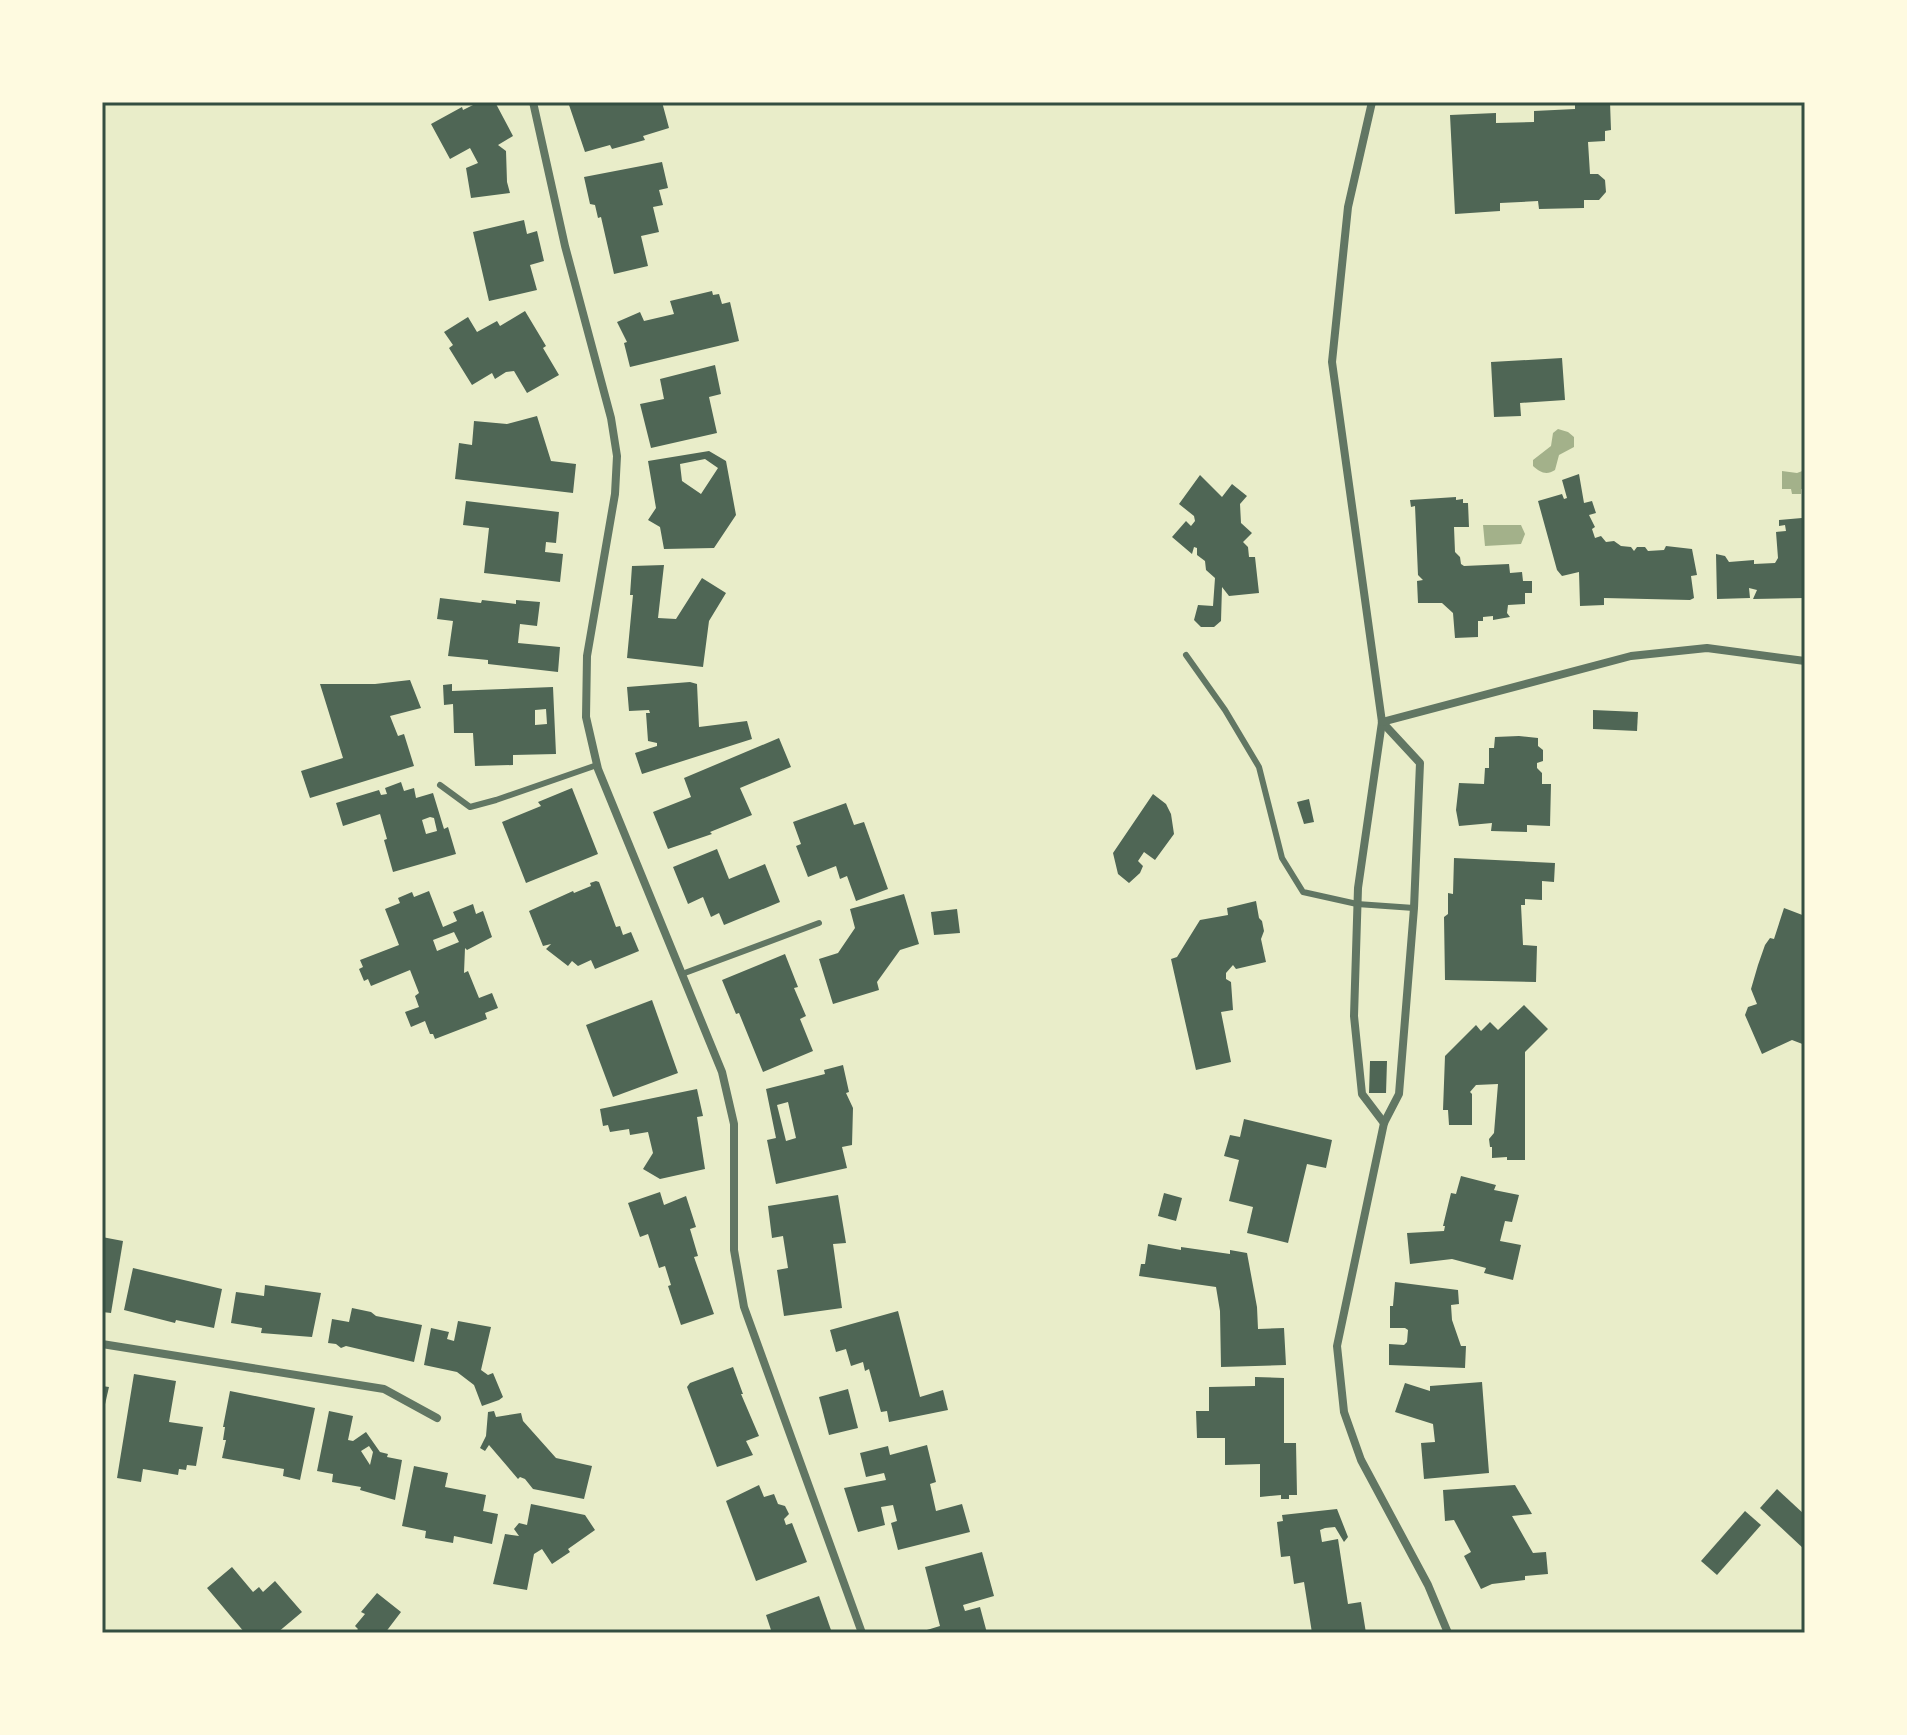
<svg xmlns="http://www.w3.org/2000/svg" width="1907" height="1735" font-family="Arial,sans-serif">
<rect width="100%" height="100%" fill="#e9edc9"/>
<!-- water -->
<g fill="#a3b18a">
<path d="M 1558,429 L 1568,432 L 1574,437 L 1574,447 L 1559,455 L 1555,470 C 1546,476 1540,472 1533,466 L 1533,460 L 1551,446 L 1553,433 Z"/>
<polygon points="1805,470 1805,489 1801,489 1801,494 1792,494 1791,489 1782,489 1782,471 1797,473"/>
<polygon points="1483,525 1521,525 1525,534 1521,544 1485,546"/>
</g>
<!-- building -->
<g fill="#4f6655" fill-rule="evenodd">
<polygon points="495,102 513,136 498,145 506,151 507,182 510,193 471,198 466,168 478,163 470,148 450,159 431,124 462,107 463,110 475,104"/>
<polygon points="568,102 662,102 669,128 643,136 645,140 612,149 610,145 585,152"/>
<polygon points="1575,102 1610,102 1611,130 1605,131 1605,141 1588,142 1590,174 1598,174 1605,180 1606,192 1599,200 1584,200 1584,208 1539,209 1538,201 1500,203 1500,211 1455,214 1450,115 1496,113 1496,123 1534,122 1534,111 1575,109"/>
<polygon points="662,162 668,188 659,190 663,205 653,207 659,232 641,236 648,266 614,274 601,217 598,218 595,205 590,204 584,177"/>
<polygon points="524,220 527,234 537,231 544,261 530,265 537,290 489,301 473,232"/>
<polygon points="712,291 713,295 719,294 722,304 730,302 739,341 630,367 624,343 627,342 617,322 640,312 644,321 674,314 670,301"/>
<polygon points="525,311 546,346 543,348 559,375 527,393 514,371 506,372 495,379 492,373 472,385 449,348 453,345 444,332 468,317 477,332 497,321 500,326"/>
<polygon points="1562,358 1565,400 1520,403 1521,416 1494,417 1491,362"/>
<polygon points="715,365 721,394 709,397 717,433 651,448 640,404 664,399 660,379"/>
<polygon points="537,416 551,461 576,464 573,493 455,479 459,443 472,445 474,421 507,424"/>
<path d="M 709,451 L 726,461 L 736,515 L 714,548 L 664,549 L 660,527 L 648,520 L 656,508 L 648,461 ZM 705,459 L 718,468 L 701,494 L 682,481 L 680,464 Z"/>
<polygon points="1579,474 1584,503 1592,501 1596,513 1589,515 1595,527 1592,529 1595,538 1601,536 1606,542 1614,541 1621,546 1631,547 1634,551 1637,547 1645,547 1648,551 1664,550 1666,546 1692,549 1697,575 1691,576 1694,598 1690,600 1604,598 1604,605 1580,606 1579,572 1562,576 1557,570 1538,501 1562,494 1564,499 1567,498 1562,480"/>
<polygon points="1200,475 1222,497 1232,484 1247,496 1240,504 1241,523 1252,533 1243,542 1248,547 1249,557 1255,557 1259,593 1229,596 1222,587 1221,621 1214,627 1201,627 1194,620 1198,605 1213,606 1215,578 1206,570 1205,561 1197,555 1197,548 1194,547 1192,554 1172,537 1186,521 1191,526 1195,521 1194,516 1179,504"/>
<polygon points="1456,497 1456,500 1463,499 1463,503 1468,503 1469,527 1454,527 1455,552 1460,557 1461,564 1464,566 1509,564 1510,573 1522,572 1523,581 1532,581 1532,593 1525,593 1525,604 1508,605 1507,613 1510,617 1493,620 1493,616 1483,617 1483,621 1478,621 1478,637 1455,638 1453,613 1442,603 1418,603 1417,581 1423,580 1418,575 1415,506 1411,507 1410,500"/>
<polygon points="466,501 559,512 556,543 546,542 545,552 563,554 560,582 484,573 489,528 463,525"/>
<polygon points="1805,515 1805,598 1753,599 1757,590 1749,588 1750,598 1717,599 1716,554 1725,556 1729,562 1754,560 1754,564 1775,563 1778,558 1776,532 1786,531 1785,525 1779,526 1779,520 1802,518"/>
<polygon points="664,565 658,618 676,619 702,578 726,593 709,621 703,667 627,658 633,595 630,595 632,566"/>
<polygon points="440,598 481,603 482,600 516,604 516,600 540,602 537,626 520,624 518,643 560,647 558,672 488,664 488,660 448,656 453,621 437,619"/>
<polygon points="410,680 421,708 390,716 398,736 404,734 414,766 310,798 301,771 343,758 320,684 375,684"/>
<polygon points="690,682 697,684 699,727 747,721 752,739 642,774 635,753 657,746 657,743 648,741 646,713 650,713 649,710 629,711 627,687"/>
<path d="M 452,684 L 452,691 L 553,687 L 556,754 L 513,755 L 513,765 L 475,766 L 473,733 L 454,733 L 453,704 L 444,705 L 443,685 ZM 546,709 L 547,724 L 535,725 L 535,710 Z"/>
<polygon points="1593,710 1638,712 1637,731 1593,729"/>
<polygon points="1519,736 1538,738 1538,746 1543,750 1543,761 1537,763 1537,768 1542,773 1542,784 1551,784 1550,826 1527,825 1527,832 1491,831 1492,823 1459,826 1456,810 1459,783 1484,784 1485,768 1489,768 1489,748 1494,748 1495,737"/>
<polygon points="779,738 791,767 740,788 752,815 710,832 712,834 668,849 653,812 691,797 684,778"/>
<path d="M 401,782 L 404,791 L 414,788 L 416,798 L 433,793 L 444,829 L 448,827 L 456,854 L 393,872 L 384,840 L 387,839 L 380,814 L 343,826 L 336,803 L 379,790 L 381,795 L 387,794 L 385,788 ZM 430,817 L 434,818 L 437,831 L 426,834 L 422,820 Z"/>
<polygon points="572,788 598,854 526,883 502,822 541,806 538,802"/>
<polygon points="1153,794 1166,804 1171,814 1174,834 1155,860 1144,852 1138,861 1143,866 1140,873 1129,883 1118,874 1113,853"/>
<polygon points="1309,799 1314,822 1304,824 1297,802"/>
<polygon points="846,803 854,825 864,822 888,889 856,901 847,876 840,879 836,866 808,877 796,846 801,844 793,822"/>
<polygon points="717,849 729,879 765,864 780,902 724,925 719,913 711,917 703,897 688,904 673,867"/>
<polygon points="1454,858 1555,863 1554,882 1542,881 1542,900 1525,899 1525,905 1521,905 1523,945 1537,946 1536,982 1445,980 1444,917 1448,914 1448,893 1453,894"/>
<polygon points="596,881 599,882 616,927 620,926 623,935 631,932 639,951 595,969 591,960 578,966 572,961 568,966 546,949 551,944 543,946 529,911 573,891 574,893 591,886 590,883"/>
<path d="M 429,891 L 443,927 L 457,921 L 453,912 L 473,904 L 476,914 L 483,911 L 492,937 L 467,950 L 465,948 L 464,973 L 468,971 L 479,998 L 492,993 L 498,1008 L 485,1013 L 487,1019 L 435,1039 L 433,1034 L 430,1034 L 425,1021 L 411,1027 L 405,1012 L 419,1007 L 415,996 L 419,993 L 410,970 L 371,986 L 368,979 L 364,981 L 359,969 L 363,967 L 360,960 L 399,945 L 385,909 L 400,903 L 398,898 L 412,892 L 414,897 ZM 454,932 L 459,942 L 437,951 L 433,940 Z"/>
<polygon points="904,894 919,944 900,950 877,982 879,990 833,1004 819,959 838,953 855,928 850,909"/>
<polygon points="1256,901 1259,918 1262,921 1264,931 1261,939 1266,962 1236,969 1233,965 1226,973 1226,979 1231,982 1233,1010 1221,1012 1231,1062 1196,1070 1171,959 1177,957 1200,920 1228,915 1227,908"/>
<polygon points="1784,908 1805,916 1805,1045 1792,1040 1762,1054 1745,1015 1748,1007 1757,1004 1751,989 1758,965 1765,945 1770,938 1774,939"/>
<polygon points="957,909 960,933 934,935 931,912"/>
<polygon points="785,954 798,987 794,988 806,1016 800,1019 813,1051 763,1072 739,1013 736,1014 722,980"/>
<polygon points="652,1000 678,1073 613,1097 586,1025"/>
<polygon points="1524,1005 1548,1029 1525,1052 1525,1160 1507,1160 1507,1157 1492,1158 1492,1147 1490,1147 1489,1139 1494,1133 1498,1084 1476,1085 1470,1092 1472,1094 1472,1125 1449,1125 1448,1110 1443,1110 1445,1056 1476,1025 1481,1031 1490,1022 1498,1030"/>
<polygon points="1370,1061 1387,1061 1386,1093 1369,1093"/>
<path d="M 843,1065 L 849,1092 L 846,1093 L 853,1108 L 852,1145 L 842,1147 L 847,1168 L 776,1184 L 767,1140 L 776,1138 L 766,1089 L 825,1074 L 824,1070 ZM 788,1102 L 796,1138 L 786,1141 L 777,1105 Z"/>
<polygon points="697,1089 703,1116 697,1117 705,1169 660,1179 643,1169 653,1153 648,1132 630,1135 629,1129 610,1132 608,1125 603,1126 600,1109"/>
<polygon points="1244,1119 1332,1140 1326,1168 1307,1164 1288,1243 1247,1233 1253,1207 1229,1201 1239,1160 1224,1156 1230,1135 1240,1137"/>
<polygon points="1461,1176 1496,1185 1494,1190 1519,1195 1512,1222 1505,1221 1500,1241 1521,1245 1513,1280 1484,1273 1486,1268 1452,1259 1410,1264 1407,1233 1444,1231 1445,1226 1443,1226 1451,1193 1456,1194"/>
<polygon points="660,1192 664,1205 686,1196 696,1227 690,1229 698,1256 694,1257 714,1314 681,1325 668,1286 671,1285 665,1266 659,1268 648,1234 640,1237 628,1203"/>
<polygon points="1164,1193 1182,1198 1176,1221 1158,1216"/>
<polygon points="838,1195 846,1243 833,1244 842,1308 784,1316 777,1270 788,1268 783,1236 772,1238 768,1206"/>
<polygon points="102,1237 123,1241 111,1313 102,1312"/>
<polygon points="1148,1244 1181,1250 1181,1247 1230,1254 1230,1250 1247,1253 1257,1307 1258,1329 1284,1328 1286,1365 1221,1367 1220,1311 1216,1287 1139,1276 1141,1264 1145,1264"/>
<polygon points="133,1268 222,1289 214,1328 176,1320 175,1323 124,1310"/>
<polygon points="1395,1282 1458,1290 1459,1304 1451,1305 1452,1320 1461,1346 1466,1346 1465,1368 1389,1365 1389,1344 1404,1345 1407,1342 1408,1330 1405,1328 1390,1328 1390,1306 1393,1306"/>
<polygon points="265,1285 321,1293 312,1337 261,1333 262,1328 231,1323 236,1292 264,1296"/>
<polygon points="352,1308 371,1312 376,1316 422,1325 414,1362 346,1346 341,1348 336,1344 328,1343 332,1319 349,1322"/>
<polygon points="898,1311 920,1397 943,1390 948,1410 889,1422 887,1411 881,1412 869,1369 865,1371 863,1362 851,1366 846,1349 836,1352 830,1330"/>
<polygon points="458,1321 491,1327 481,1370 488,1375 493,1373 503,1397 499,1400 482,1406 474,1385 457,1372 424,1365 431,1328 449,1332 447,1339 454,1341"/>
<polygon points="733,1367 743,1394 741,1394 759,1436 746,1441 753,1455 717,1467 687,1387 690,1383"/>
<polygon points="134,1374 176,1381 169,1422 203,1427 196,1466 187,1465 186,1470 179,1469 178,1475 143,1469 141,1482 117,1478"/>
<polygon points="1255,1377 1284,1378 1284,1443 1296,1443 1297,1495 1289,1495 1289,1499 1281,1499 1281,1495 1260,1497 1260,1464 1225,1465 1225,1438 1197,1438 1196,1411 1209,1411 1209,1387 1255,1386"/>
<polygon points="1482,1382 1489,1473 1424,1479 1421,1443 1435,1442 1433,1424 1395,1412 1405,1383 1430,1391 1430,1386"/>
<polygon points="102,1386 109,1387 103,1413 102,1413"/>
<polygon points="848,1389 858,1428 829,1435 819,1397"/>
<polygon points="230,1391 315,1408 300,1480 283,1476 284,1469 222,1458 226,1440 223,1440 225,1427 223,1427"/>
<path d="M 329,1411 L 353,1416 L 348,1440 L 353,1441 L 366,1432 L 380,1452 L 388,1454 L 387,1457 L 402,1460 L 395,1500 L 360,1490 L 361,1487 L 332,1482 L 333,1474 L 317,1471 ZM 369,1446 L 373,1452 L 370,1465 L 361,1451 Z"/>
<polygon points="494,1411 496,1417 521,1413 523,1421 556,1458 592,1466 584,1499 533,1489 525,1479 520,1477 518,1479 489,1445 485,1451 480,1448 486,1436 488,1412"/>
<polygon points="927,1445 936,1482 930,1484 936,1511 962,1504 970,1532 898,1550 891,1523 897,1521 893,1505 881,1507 885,1525 858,1532 844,1488 886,1480 884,1473 866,1477 860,1453 888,1446 890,1455"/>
<polygon points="414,1466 448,1473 445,1487 486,1495 483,1511 498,1514 492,1544 454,1536 453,1543 425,1538 426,1531 402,1526"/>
<polygon points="759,1485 764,1497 774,1494 778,1504 785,1506 789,1514 784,1519 786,1525 792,1523 807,1562 756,1581 726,1501"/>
<polygon points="1515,1485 1532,1514 1512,1516 1533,1553 1546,1552 1548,1574 1525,1576 1525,1580 1492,1584 1481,1589 1464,1556 1471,1552 1454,1520 1445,1521 1443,1490"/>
<polygon points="1777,1489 1805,1515 1805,1550 1760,1508"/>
<polygon points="531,1504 585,1515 595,1530 568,1549 570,1552 552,1564 542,1549 534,1554 527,1590 493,1584 505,1534 519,1536 514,1529 519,1523 527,1525"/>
<polygon points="1337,1509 1348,1537 1344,1542 1335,1527 1325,1528 1320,1530 1322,1542 1338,1539 1348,1604 1361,1602 1366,1633 1312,1633 1304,1582 1294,1584 1290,1556 1281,1557 1277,1522 1283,1521 1282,1515"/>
<polygon points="1745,1511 1761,1525 1717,1575 1701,1561"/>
<polygon points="982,1552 994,1596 963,1605 965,1611 980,1607 987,1633 917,1633 940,1626 925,1567"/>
<polygon points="232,1567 253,1592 259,1587 263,1592 275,1581 302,1612 277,1633 245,1633 207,1588"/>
<polygon points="377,1593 401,1612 385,1633 355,1633 358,1629 355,1626 365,1614 361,1612"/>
<polygon points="819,1596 832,1633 772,1633 766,1615"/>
</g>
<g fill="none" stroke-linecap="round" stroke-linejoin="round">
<!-- service -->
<g stroke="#617663" stroke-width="6">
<polyline points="1186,655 1225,710 1259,767 1282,858 1303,892 1357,904 1414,908"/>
<polyline points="440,785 470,807 496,800 597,765"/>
<polyline points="682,974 819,923"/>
</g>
<!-- minor -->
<g stroke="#617663" stroke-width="8">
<polyline points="533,102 565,246 611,418 617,456 615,494 587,656 586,717 598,769 722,1072 734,1124 734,1250 744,1307 862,1633"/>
<polyline points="1372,102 1348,207 1332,362 1382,722 1358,888 1354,1016 1362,1094 1384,1123"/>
<polyline points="1382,722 1420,763 1414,908 1399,1094 1384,1123 1337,1346 1344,1412 1361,1460 1428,1585 1448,1633"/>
<polyline points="1382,722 1631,656 1707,648 1805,661"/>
<polyline points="102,1344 384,1389 437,1418"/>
</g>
</g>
<!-- border -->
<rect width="1907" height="1735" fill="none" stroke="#fefae0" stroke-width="208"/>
<rect x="104" y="104" width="1699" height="1527" fill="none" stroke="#344e41" stroke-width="3"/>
</svg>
